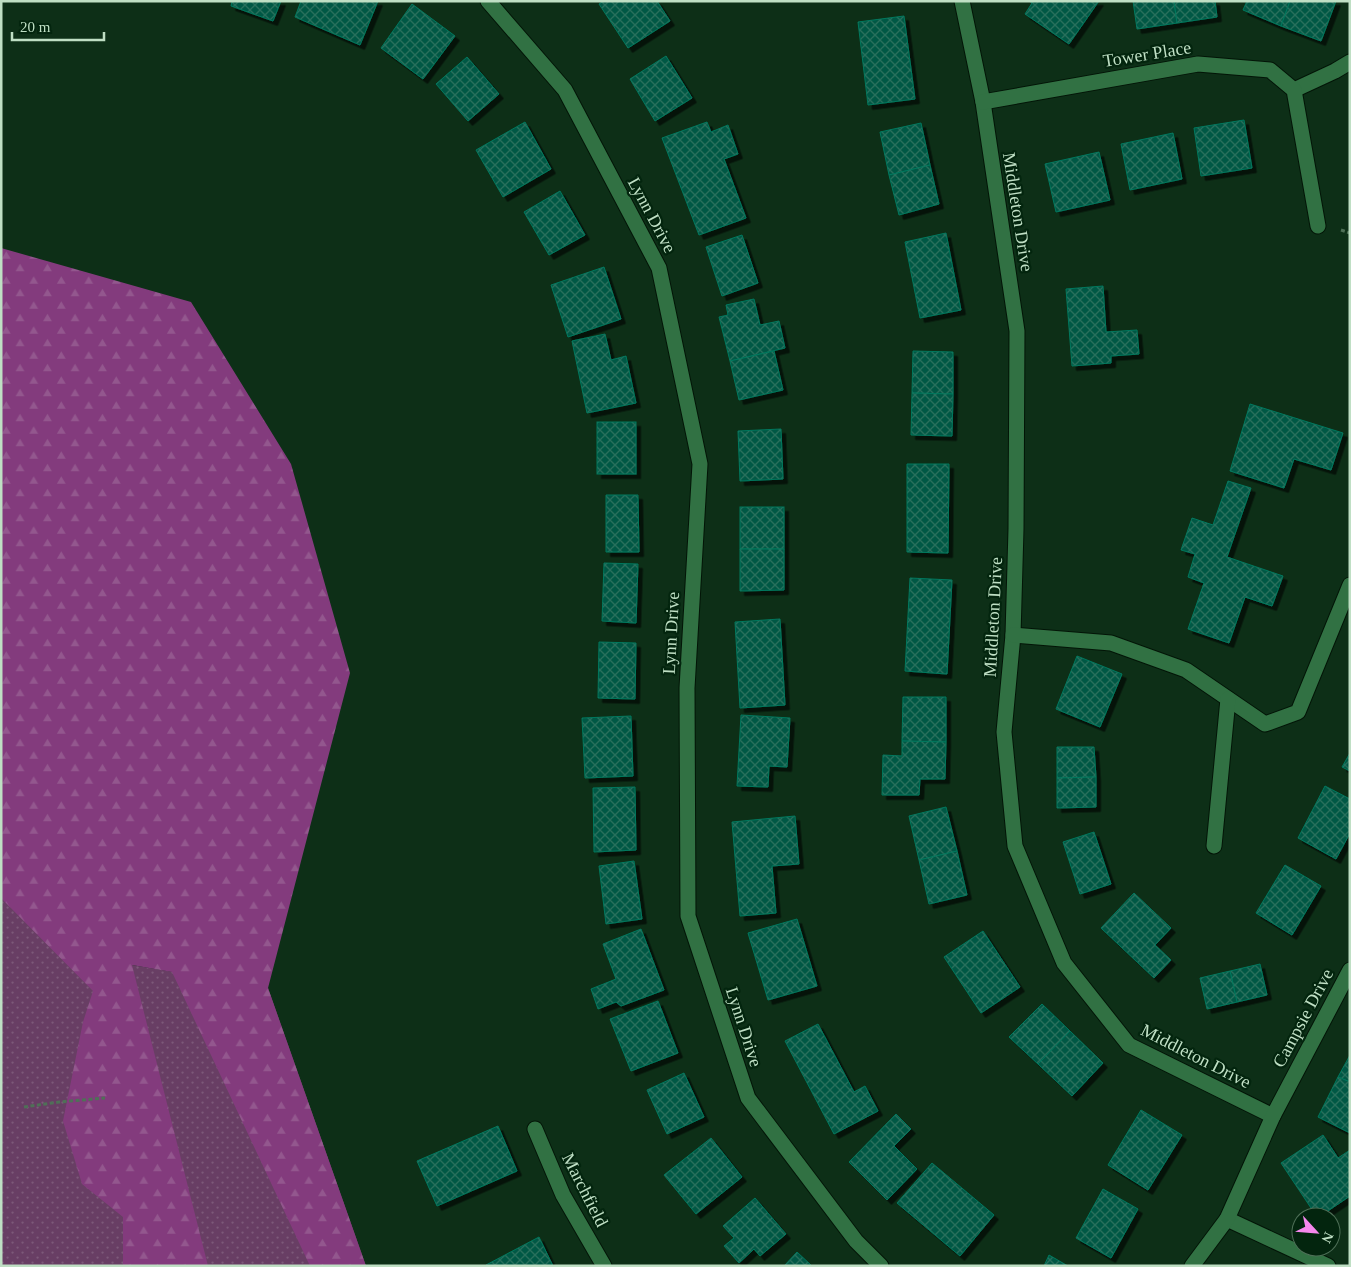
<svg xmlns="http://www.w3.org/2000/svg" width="1351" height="1267" font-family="Georgia,serif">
<defs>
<pattern id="grass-dots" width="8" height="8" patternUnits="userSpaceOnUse" patternTransform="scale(1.25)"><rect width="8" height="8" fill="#683e64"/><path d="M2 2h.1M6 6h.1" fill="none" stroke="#7c5979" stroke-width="1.8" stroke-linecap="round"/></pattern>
<pattern id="forest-firs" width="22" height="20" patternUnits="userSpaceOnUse" patternTransform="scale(1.25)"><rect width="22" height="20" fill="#833b7d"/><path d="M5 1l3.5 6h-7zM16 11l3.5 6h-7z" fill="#93578e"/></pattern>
<pattern id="building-cross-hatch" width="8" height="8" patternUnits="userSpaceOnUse" patternTransform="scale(1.25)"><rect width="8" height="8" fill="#045844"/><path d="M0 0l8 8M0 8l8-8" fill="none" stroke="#27705d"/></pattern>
<filter id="shadow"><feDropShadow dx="4.5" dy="4.5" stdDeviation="0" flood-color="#0009"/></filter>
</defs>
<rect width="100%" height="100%" fill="#0d2f17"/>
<!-- grass -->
<polygon fill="url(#grass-dots)" points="1,898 132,965 268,988 366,1266 1,1266"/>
<!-- forest -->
<polygon fill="url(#forest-firs)" points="1,248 191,302 291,464 350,673 268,988 366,1266 310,1266 172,972 132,965 208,1266 123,1266 123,1217 82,1184 63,1121 83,1022 93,991 1,898"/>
<!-- building -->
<g fill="url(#building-cross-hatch)" stroke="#06785e" filter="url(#shadow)">
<polygon points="232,1 281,1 273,21 231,6"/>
<polygon points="301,1 378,1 360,45 295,17"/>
<polygon points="604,1 657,1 670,21 628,48 599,4"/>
<polygon points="1029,1 1099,1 1069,44 1025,14 1032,3"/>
<polygon points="1133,1 1174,1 1177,23 1137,29"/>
<polygon points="1174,1 1215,1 1217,17 1177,23"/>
<polygon points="1247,1 1290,1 1281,26 1243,10"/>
<polygon points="1290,1 1336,1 1321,41 1281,26"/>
<polygon points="412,4 455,36 423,79 381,48"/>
<polygon points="904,16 915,99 868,105 858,22"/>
<polygon points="666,56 692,98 655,121 630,79"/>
<polygon points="467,57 499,94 468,121 436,84"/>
<polygon points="1244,120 1252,168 1201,176 1194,128"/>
<polygon points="525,122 551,169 503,197 476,150"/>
<polygon points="707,122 711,132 728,125 738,154 724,159 746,218 699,235 662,138"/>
<polygon points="921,123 930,165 889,175 880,132"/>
<polygon points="1173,133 1182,179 1130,190 1121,144"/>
<polygon points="1099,152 1110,200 1056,212 1045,164"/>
<polygon points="930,165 939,204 899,215 889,175"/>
<polygon points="560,191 585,235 549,255 524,212"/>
<polygon points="946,233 961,310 920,318 905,242"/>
<polygon points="742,235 758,283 722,296 706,247"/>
<polygon points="604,267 621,319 568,337 551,285"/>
<polygon points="1103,286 1106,332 1137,330 1139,354 1111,356 1111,363 1072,366 1066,289"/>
<polygon points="754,299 760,325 779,321 785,348 730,361 719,317 728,315 726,305"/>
<polygon points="605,334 611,360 626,356 636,403 587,413 572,341"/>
<polygon points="774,351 783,390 739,400 730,361"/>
<polygon points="913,351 953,352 953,394 912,393"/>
<polygon points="912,393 953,394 952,436 911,435"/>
<polygon points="1250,404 1343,433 1331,470 1294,459 1284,488 1230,471"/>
<rect x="597" y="422" width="39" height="52"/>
<polygon points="781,429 783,479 740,481 738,431"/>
<polygon points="907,464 949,464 948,553 907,552"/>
<polygon points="1228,481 1251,488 1227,557 1283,576 1272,606 1245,597 1229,643 1188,629 1204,583 1188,577 1195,554 1181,550 1192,518 1213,525"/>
<polygon points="606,495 638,495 639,552 606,552"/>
<rect x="740" y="507" width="44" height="42"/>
<polygon points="740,549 784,549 784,590 740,591"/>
<polygon points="604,563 638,564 636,623 602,621"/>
<polygon points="910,578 952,580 947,674 905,671"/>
<polygon points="780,619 785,705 740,708 735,622"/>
<polygon points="599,642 636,643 635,699 598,698"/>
<polygon points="1077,656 1122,674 1100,727 1056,709"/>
<polygon points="903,697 946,697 946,742 902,741"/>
<polygon points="741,715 790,718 787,767 769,766 768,787 737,786"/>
<polygon points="631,716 633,776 585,778 582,718"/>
<polygon points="902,741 946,742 945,779 920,779 919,795 882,795 883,755 902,756"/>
<polygon points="1057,747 1094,747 1096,777 1057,778"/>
<polygon points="1350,753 1350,771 1342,767"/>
<polygon points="1096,777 1096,807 1057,808 1057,778"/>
<polygon points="1325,786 1350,799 1350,833 1336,859 1298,838"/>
<polygon points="635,787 636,850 594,852 593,788"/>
<polygon points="946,807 957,851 919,860 909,816"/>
<polygon points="795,816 799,864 772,866 776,913 740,916 732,822"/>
<polygon points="1094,832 1111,884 1080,894 1063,842"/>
<polygon points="957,851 967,895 929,904 919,860"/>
<polygon points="634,861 642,919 606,924 599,866"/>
<polygon points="1285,865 1321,886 1292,935 1256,913"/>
<polygon points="1134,893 1171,928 1155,945 1171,960 1154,978 1101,928"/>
<polygon points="797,919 817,986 768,1000 748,933"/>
<polygon points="641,929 664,990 621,1006 616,1002 598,1009 591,989 616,979 603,944"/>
<polygon points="983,931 1020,987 981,1013 944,957"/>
<polygon points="1260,964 1267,995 1237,1002 1230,971"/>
<polygon points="1230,971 1237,1002 1207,1009 1200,978"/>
<polygon points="658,1001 678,1053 631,1071 610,1019"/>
<polygon points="1042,1004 1070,1031 1038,1064 1009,1037"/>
<polygon points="818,1024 854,1092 865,1086 878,1111 834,1134 785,1041"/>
<polygon points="1070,1031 1103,1063 1072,1096 1038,1064"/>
<polygon points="1350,1055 1350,1082 1338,1077"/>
<polygon points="684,1073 704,1117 667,1134 647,1090"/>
<polygon points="1338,1077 1350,1082 1350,1133 1318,1117"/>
<polygon points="1141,1110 1182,1135 1148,1190 1108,1165"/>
<polygon points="896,1114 911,1129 894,1146 917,1169 887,1200 849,1162"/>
<polygon points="498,1126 517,1171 437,1206 417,1161"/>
<polygon points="1323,1135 1338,1158 1350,1150 1350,1196 1319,1217 1317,1217 1281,1163"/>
<polygon points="711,1138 742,1177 696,1214 664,1175"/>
<polygon points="932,1163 994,1215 960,1256 897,1203"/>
<polygon points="1103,1189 1138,1209 1111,1258 1076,1238"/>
<polygon points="755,1198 786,1234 760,1256 754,1249 739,1263 724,1246 734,1238 723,1226"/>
<polygon points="539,1237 553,1266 487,1266 486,1265"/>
<polygon points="797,1252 812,1266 784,1266"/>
<polygon points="1049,1255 1068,1266 1044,1266"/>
</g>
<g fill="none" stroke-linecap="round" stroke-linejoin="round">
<defs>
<g id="minor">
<polyline points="488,1 565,90 659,268 700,464 687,688 688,916 748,1098 856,1241 881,1266"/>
<polyline points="962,1 983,102 1017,331 1016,529 1013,635 1004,732 1015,846 1064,963 1129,1045 1273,1116"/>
<polyline points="1294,90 1335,71 1350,62"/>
<polyline points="983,102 1198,64 1270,70 1294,90 1318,226"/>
<polyline points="1013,635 1111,643 1186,670 1265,724 1298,712 1350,585"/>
<polyline points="1214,846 1228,699"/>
<polyline points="535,1129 563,1195 604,1266"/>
<polyline points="1227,1219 1328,1266"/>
<polyline points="1192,1266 1227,1219 1273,1116 1350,970"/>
</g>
</defs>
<!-- minor casing -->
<use href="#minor" stroke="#031507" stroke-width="17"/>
<!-- path -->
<g stroke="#4f7057" stroke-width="3" stroke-dasharray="4 2.5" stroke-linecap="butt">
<polyline points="1341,230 1350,233"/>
<polyline points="24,1107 59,1102 105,1098"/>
</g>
<!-- minor -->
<use href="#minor" stroke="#317143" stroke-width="15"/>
</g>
<g text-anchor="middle" stroke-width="4.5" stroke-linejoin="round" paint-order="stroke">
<!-- street labels -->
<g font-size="18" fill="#bfdfc4" stroke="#03250e">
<text transform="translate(1147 54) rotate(-9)" y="6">Tower Place</text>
<text transform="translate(1018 212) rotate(81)" y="6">Middleton Drive</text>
<text transform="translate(652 215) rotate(62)" y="6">Lynn Drive</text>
<text transform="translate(993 617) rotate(-87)" y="6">Middleton Drive</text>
<text transform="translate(671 633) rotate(-87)" y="6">Lynn Drive</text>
<text transform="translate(1303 1018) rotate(-62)" y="6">Campsie Drive</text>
<text transform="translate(744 1027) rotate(72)" y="6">Lynn Drive</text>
<text transform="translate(1196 1056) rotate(27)" y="6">Middleton Drive</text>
<text transform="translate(585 1190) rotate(63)" y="6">Marchfield</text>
</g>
</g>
<!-- border -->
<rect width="1351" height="1267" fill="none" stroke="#bfdfc4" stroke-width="5"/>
<!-- north arrow -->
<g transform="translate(1316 1232) rotate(116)"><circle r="24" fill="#03250e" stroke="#4e6f57"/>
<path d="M0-4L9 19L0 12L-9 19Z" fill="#f688ed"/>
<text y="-8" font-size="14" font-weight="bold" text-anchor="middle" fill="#bfdfc4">N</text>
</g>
<!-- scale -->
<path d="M12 32v8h92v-8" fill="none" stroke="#bfdfc4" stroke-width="2.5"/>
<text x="20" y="32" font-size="15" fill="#bfdfc4" stroke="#03250e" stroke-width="4" paint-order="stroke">20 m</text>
</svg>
